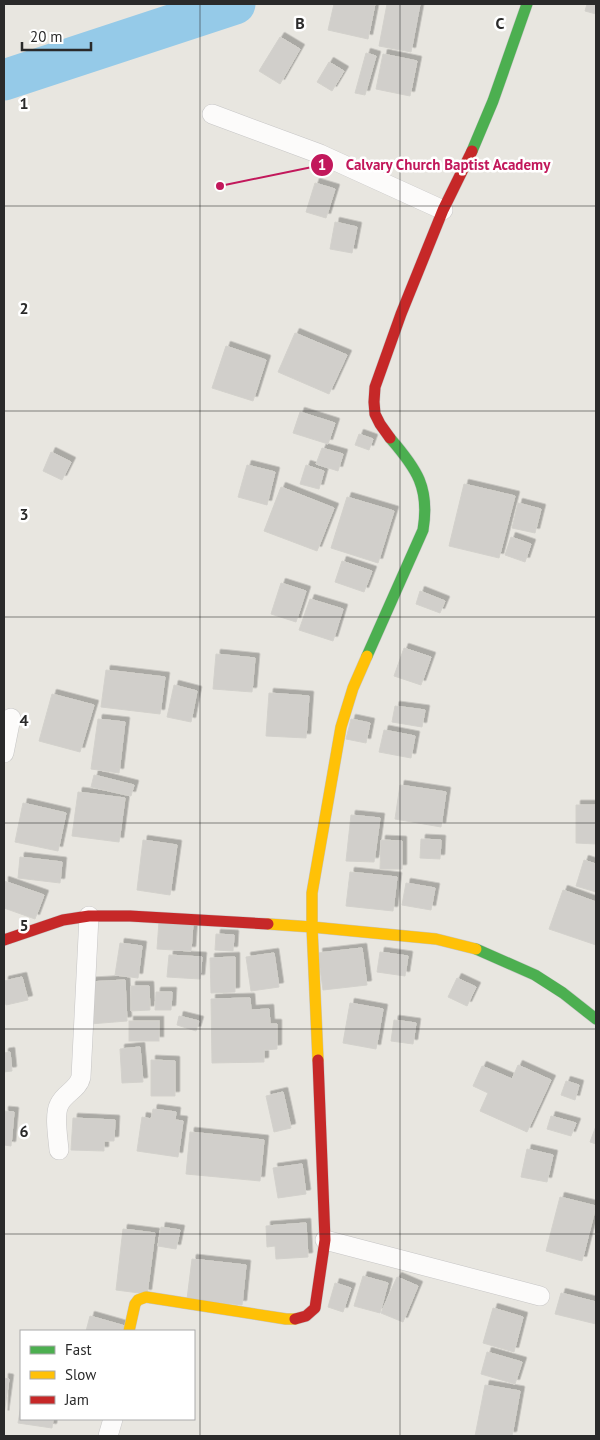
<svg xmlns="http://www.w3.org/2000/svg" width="600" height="1440" font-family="'PT Sans',sans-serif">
<defs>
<filter id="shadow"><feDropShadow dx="4.5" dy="-4.5" stdDeviation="0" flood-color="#0004"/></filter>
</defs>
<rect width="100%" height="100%" fill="#e8e6e0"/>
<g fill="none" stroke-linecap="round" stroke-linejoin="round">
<!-- river -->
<polyline stroke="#95cae8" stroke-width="41" points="4,80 235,4"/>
</g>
<!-- building -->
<g fill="#d1cfcb" stroke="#d3d1cc" filter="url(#shadow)">
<polygon points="334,4 375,4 368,39 328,30"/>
<polygon points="387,4 420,4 411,52 379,46"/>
<polygon points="587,4 596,4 596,14 585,11"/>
<polygon points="280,37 300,49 280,84 259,71"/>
<polygon points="366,53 376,56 365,95 355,93"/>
<polygon points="383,54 417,61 410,96 376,89"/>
<polygon points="329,62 344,71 332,91 317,82"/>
<polygon points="315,183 335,189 326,218 306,212"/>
<polygon points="335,222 357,227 352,253 330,249"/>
<polygon points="295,333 347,355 329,394 278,372"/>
<polygon points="226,346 266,360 253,401 212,388"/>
<polygon points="300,412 335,423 328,444 293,433"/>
<polygon points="359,434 373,439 369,450 355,445"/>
<polygon points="322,448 343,454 338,471 316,464"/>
<polygon points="51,452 71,462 62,480 43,471"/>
<polygon points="247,465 275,472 267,505 238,497"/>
<polygon points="306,465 324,471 319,489 300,484"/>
<polygon points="464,484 515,496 499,558 449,546"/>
<polygon points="281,487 334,508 317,551 264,531"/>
<polygon points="347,497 394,511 378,563 331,548"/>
<polygon points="518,503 541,509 535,533 512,528"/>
<polygon points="511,537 531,544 525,562 505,555"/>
<polygon points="342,561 372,571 364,592 335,582"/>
<polygon points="281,583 306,591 296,622 271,614"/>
<polygon points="420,591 445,601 440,613 416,604"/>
<polygon points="310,599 343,609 333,641 299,630"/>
<polygon points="404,648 431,657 421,685 394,676"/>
<polygon points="216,654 255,658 252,692 213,689"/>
<polygon points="106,670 165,677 160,714 101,707"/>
<polygon points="174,685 197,691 191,722 167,717"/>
<polygon points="269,693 309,696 306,738 266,736"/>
<polygon points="52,694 94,705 80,752 39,741"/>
<polygon points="395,706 425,710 422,727 392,722"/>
<polygon points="98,719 125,722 119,773 91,769"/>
<polygon points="351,719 370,723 366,743 346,739"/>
<polygon points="384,730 415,736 411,758 379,752"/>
<polygon points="94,775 134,785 131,796 91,787"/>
<polygon points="400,785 446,792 441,827 395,819"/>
<polygon points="78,792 125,798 119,842 72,836"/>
<polygon points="23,803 66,813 58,851 15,842"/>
<polygon points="576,805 596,805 596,844 576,843"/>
<polygon points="351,815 380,818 374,862 346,861"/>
<polygon points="421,839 441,840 440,859 420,858"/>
<polygon points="143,840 177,845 170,895 137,890"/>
<polygon points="381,840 402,841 402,869 380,869"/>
<polygon points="20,857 62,862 60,883 18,878"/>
<polygon points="584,860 596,864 596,892 576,886"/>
<polygon points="350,872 397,877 393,911 346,906"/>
<polygon points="4,881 44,895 35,919 4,908"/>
<polygon points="406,883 435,888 431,910 402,905"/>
<polygon points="563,890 596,902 596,945 549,929"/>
<polygon points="159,921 193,923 191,951 157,949"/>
<polygon points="216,934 234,935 233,951 215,950"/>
<polygon points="120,943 142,946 138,978 115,975"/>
<polygon points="362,948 367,985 323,990 318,953"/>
<polygon points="380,952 408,956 405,976 377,972"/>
<polygon points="274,953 279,987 251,991 246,957"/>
<polygon points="169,955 202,957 200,979 167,977"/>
<polygon points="235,957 235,992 211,993 210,958"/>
<polygon points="22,977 28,1000 6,1005 4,996 4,981"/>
<polygon points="457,978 476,987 467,1006 448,997"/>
<polygon points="125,980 127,1021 90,1024 88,982"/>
<polygon points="131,986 149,986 150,1010 131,1011"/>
<polygon points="156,992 172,992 171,1010 155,1010"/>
<polygon points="250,998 251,1010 269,1009 270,1024 277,1024 277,1049 264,1050 264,1062 212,1063 211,999"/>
<polygon points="350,1003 383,1009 376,1049 343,1043"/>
<polygon points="179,1016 199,1021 196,1031 177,1025"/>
<polygon points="394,1020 416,1023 413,1044 391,1041"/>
<rect x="129" y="1021" width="30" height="20"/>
<polygon points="140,1047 143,1082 122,1083 120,1049"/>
<polygon points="10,1052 12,1071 4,1072 4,1053"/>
<polygon points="151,1060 175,1061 175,1096 151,1096"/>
<polygon points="518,1065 551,1080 527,1132 480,1111 488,1093 473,1086 482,1066 512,1079"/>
<polygon points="566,1081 579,1085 575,1100 561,1095"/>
<polygon points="283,1092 291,1128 274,1132 266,1096"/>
<polygon points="153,1109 176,1112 175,1120 183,1121 178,1157 137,1151 142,1117 151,1119"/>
<polygon points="4,1111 14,1112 11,1146 4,1145"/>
<polygon points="551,1116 576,1123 571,1136 547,1129"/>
<polygon points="73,1118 115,1120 114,1141 104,1141 104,1151 71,1150"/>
<polygon points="596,1126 596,1144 590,1142"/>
<polygon points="190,1132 264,1140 260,1181 186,1174"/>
<polygon points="527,1149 553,1155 547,1182 521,1177"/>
<polygon points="302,1164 306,1194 278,1198 273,1168"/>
<polygon points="560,1197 596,1206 582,1261 546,1251"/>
<polygon points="306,1223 308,1257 276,1259 275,1246 267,1247 266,1226"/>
<polygon points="161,1227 180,1230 176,1249 158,1246"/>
<polygon points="123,1229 155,1233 147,1294 116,1290"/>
<polygon points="192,1259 246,1265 242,1305 187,1299"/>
<polygon points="363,1276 388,1283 380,1313 354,1306"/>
<polygon points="397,1277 418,1286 403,1322 381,1313"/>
<polygon points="335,1283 351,1288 343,1312 328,1307"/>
<polygon points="561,1293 596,1302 596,1324 555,1314"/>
<polygon points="493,1308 523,1317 514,1352 483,1343"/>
<polygon points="90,1316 125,1326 123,1331 86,1331"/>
<polygon points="487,1352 522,1362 515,1384 481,1374"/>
<polygon points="4,1378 9,1379 4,1415"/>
<polygon points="485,1385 520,1391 512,1436 475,1436"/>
<polygon points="21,1405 21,1419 53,1419 52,1428 18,1423"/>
</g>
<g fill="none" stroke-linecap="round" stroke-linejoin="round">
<defs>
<g id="street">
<polyline points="212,114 320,154 443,210"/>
<polyline points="4,753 11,718"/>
<path d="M 59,1150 C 58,1138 54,1115 59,1105 C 64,1093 78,1090 81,1077 L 89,916"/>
<polyline points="325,1240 540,1296"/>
<polyline points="108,1436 113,1419"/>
</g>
<g id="fast">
<polyline points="472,151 493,101 527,4"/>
<path d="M 367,656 L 423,530 C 430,488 417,469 390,438"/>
<polyline points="476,949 535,975 563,993 596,1019"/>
</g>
<g id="slow">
<polyline points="268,924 312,927 436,939 476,949"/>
<polyline points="318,1060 312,927 312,893 341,727 353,688 367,656"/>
<polyline points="129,1331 135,1304 138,1300 146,1297 286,1319 295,1319"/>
</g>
<g id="jam">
<polyline points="390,438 380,424 375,414 374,402 375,387 401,314 443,210 472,151"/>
<polyline points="4,940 63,920 89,916 130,916 268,924"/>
<polyline points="295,1319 306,1316 315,1308 325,1240 318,1060"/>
</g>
</defs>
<!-- street casing -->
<use href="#street" stroke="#c6c5c5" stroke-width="20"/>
<!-- fast casing -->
<use href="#fast" stroke="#c6c5c5" stroke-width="12"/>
<!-- slow casing -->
<use href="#slow" stroke="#c6c5c5" stroke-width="12"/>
<!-- jam casing -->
<use href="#jam" stroke="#c6c5c5" stroke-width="12"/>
<!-- street -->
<use href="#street" stroke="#fcfbfa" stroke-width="19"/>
<!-- fast -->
<use href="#fast" stroke="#4caf50" stroke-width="11"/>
<!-- slow -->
<use href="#slow" stroke="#ffc107" stroke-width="11"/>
<!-- jam -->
<use href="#jam" stroke="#c62828" stroke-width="11"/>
</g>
<!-- grid -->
<path fill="none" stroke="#2a2a2a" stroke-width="1" stroke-opacity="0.55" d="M 200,4 L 200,1436M 400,4 L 400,1436M 4,206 L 596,206M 4,411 L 596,411M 4,617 L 596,617M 4,823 L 596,823M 4,1029 L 596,1029M 4,1234 L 596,1234"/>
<g font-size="16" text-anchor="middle" font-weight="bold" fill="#2a2a2a" stroke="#fff" stroke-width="5" stroke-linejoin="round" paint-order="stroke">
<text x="300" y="29">B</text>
<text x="500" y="29">C</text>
<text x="24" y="109">1</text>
<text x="24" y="314">2</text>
<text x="24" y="520">3</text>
<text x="24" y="726">4</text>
<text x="24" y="931">5</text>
<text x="24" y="1137">6</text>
</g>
<!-- callouts -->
<path fill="none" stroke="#c2185b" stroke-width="2" d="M220 186L322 165"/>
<g fill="#c2185b" stroke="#fff" stroke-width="2">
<circle cx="220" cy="186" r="5"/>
<circle cx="322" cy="165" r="12"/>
</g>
<g font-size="15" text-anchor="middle" font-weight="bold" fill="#fff">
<text x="322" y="170">1</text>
</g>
<g font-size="15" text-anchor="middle" font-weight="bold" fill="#c2185b" stroke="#fff" stroke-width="5" stroke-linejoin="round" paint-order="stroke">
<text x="448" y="170">Calvary Church Baptist Academy</text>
</g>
<!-- border -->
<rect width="600" height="1440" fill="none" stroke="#2a2a2a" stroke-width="10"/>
<!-- legend -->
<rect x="20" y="1330" width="175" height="90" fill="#ffffff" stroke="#aaaaaa"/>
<rect x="30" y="1346" width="25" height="8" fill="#4caf50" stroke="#aaaaaa"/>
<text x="65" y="1355" font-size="15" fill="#2a2a2a">Fast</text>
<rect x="30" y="1371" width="25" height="8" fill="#ffc107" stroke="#aaaaaa"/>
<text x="65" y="1380" font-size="15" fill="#2a2a2a">Slow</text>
<rect x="30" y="1396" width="25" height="8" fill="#c62828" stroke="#aaaaaa"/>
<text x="65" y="1405" font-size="15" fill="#2a2a2a">Jam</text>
<!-- scale -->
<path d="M22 42v8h69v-8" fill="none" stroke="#2a2a2a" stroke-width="2.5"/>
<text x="30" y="42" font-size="15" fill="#2a2a2a" stroke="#ffffff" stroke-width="4" paint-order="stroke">20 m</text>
</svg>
